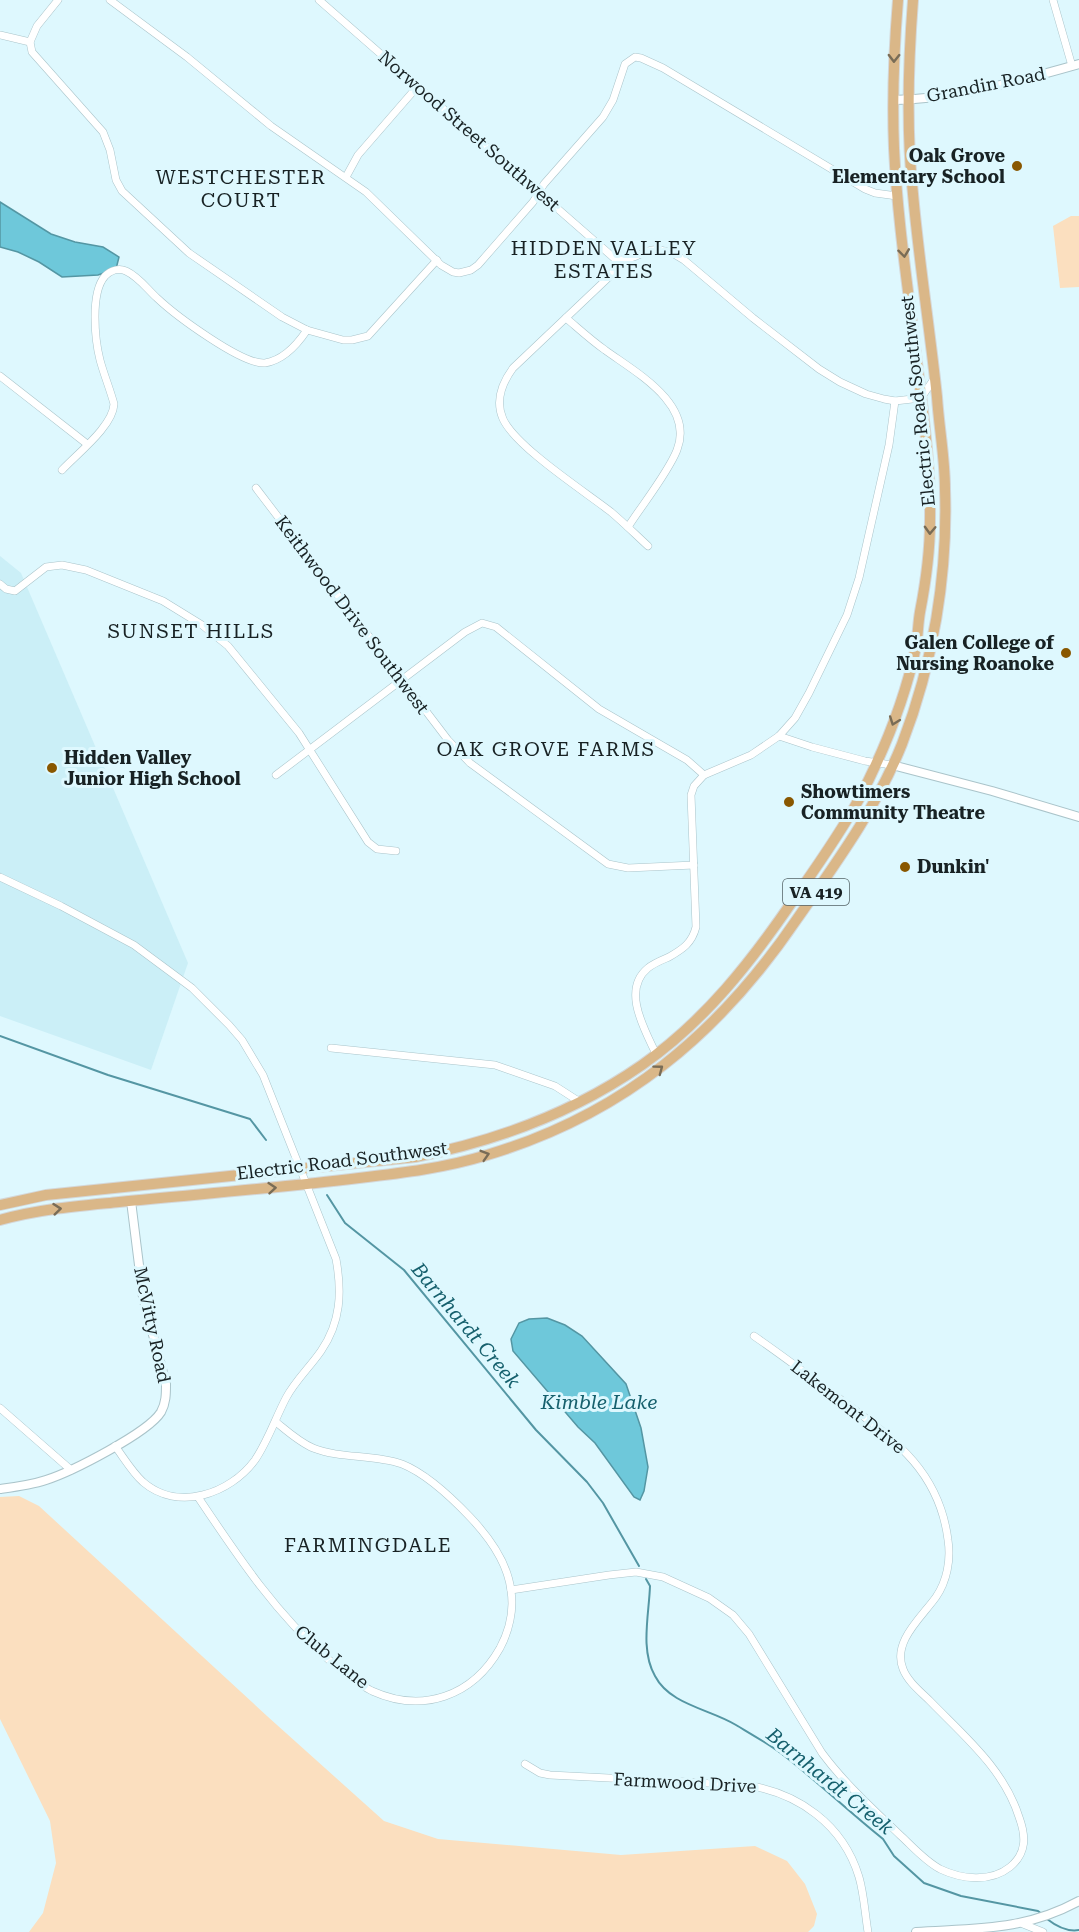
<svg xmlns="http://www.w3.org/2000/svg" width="1079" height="1932" font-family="'Roboto Serif',serif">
<rect width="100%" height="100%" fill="#def8fe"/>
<!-- built -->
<polygon fill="#cbeff7" points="0,556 21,573 188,963 151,1070 0,1016"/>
<!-- green -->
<g fill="#fbdfbf">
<polygon points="1071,216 1079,216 1079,287 1060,288 1053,226"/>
<polygon points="19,1496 39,1506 267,1716 384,1821 438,1839 621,1855 755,1846 787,1861 805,1884 817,1914 814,1926 808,1932 29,1932 43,1913 56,1863 50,1821 0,1719 0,1497"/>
</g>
<!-- water -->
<g fill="#6ec8da" stroke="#5496a3" stroke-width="1.5">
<polygon points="0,202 51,234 75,242 103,247 119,257 116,269 98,275 62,277 39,262 18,252 0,247"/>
<polygon points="547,1318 565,1325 582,1336 626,1384 641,1428 648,1467 644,1491 640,1500 634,1497 595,1443 578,1427 513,1351 511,1339 519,1323 529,1319"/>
</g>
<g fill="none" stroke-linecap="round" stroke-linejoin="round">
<!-- stream -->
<g stroke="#5496a3" stroke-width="2">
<polyline points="0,1036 108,1075 250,1119 266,1140"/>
<polyline points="327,1195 345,1223 404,1270 536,1430 587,1482 603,1503 639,1566"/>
<path d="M 646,1579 L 650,1586 C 649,1615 640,1650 655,1676 C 670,1705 710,1709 736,1725 C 751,1734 767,1743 782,1754 C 817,1781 849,1812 883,1839 L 894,1856 L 924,1883 L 961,1896 L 1038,1911 L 1043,1915"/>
<path d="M 1047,1919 C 1056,1926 1068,1932 1079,1930"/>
</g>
<defs>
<g id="minor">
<polyline points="110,0 187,57 271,126 366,192 441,265 453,272 459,273 471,270 478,265 533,202 544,184 603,117 613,100 625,64 635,57 641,58 663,68 865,189 875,193 897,196"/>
<polyline points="319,0 614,258 620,260"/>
<polyline points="1053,0 1072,66"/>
<polyline points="0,35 30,42 32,52 103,132 110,150 116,180 122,191 189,253 282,317 307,330 343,340 352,340 368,336 437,260"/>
<polyline points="30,42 37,26 58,0"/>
<polyline points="346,177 358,155 417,87"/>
<path d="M 620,260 L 610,276 L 513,368 C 502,383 495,401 503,419 C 516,447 584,491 611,512 C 624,523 636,535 648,546"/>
<path d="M 620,260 C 644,259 645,242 674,254 L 684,260 L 753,318 L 819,369 L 840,382 L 866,394 L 884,399 L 895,401 L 921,398 L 934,379"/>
<path d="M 566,318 C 579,329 592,341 605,350 C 635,372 695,404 677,450 C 668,473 642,505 628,527"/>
<polyline points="0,376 87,444"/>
<path d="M 62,470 C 78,453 113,426 114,404 C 110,389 104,375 100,360 C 95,340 90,293 105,276 C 111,270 119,268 126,271 C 139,277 147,289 157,298 C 175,315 242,365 265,363 C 284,360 297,345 307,330"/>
<polyline points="256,488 448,740 470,763 608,864 628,868 694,865"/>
<polyline points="0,584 6,589 15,591 46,567 62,565 86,570 163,601 202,625 228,646 299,733 368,842 377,849 396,851"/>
<polyline points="779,736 812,747 865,761 892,765"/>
<polyline points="276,775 465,632 482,623 496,627 599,709 687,760 704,775"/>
<path d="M 0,877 L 61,906 L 134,945 L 192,988 L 229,1025 L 242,1040 L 263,1075 L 336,1259 C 342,1292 341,1322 321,1351 C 310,1367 295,1381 286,1398 C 275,1419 268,1441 255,1460 C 230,1494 178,1512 143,1482 C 132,1472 124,1458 115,1446"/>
<polyline points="331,1048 495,1065 555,1086 580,1102"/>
<path d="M 656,1054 C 645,1030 621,990 648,968 C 654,963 662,960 669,957 C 683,949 692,943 696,927 L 691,795 L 694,786 L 704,775 L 751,755 L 779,736 L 795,718 L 809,693 L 847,615 L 859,578 L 889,445 L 895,401"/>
<polyline points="0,1408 71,1470"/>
<path d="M 198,1497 C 237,1555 275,1613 328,1659 C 341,1670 356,1683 372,1691 C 423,1714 473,1696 500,1648 C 509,1631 514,1610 511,1591 C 508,1563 488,1536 470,1517 C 451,1497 427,1474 402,1464 C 373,1454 341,1459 313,1448 C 299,1442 287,1431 276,1422"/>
<path d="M 511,1590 L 609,1575 L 636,1572 L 663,1577 L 709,1598 L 733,1615 L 749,1634 L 822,1753 C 845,1784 873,1809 901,1836 C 913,1847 925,1861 940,1869 C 961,1879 990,1883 1010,1867 C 1027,1853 1026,1836 1019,1817 C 1004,1769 964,1736 930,1701 C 921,1692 908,1682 903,1669 C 892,1642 921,1618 936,1597 C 947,1581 951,1560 948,1540 C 939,1469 892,1438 840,1399 C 811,1377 783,1356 754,1336"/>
<path d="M 525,1764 L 540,1773 L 550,1775 L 746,1785 C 798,1793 843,1824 859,1877 C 864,1894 865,1914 868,1932"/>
<polyline points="1023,1924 1043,1932"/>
</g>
<g id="tertiary">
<path d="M 893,100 C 955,99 1019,81 1079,64"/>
<polyline points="892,765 992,791 1079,817"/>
<path d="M 0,1489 C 15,1487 31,1485 46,1480 C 71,1472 148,1433 161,1412 C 166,1403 166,1394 166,1384 L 143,1297 L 131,1201"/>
<path d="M 916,1932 C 977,1928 1024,1931 1079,1901"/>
</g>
<g id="primary">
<path d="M 0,1205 L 46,1195 L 415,1157 C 497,1141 573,1113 642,1065 C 705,1021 751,962 794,899 C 817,866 840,834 859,799 C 884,751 905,699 916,647 C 918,635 918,623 920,612 C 926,581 930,552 930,521 C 931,459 921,399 914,338 C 906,275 897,212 894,148 C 892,99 894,49 898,0"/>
<path d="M 0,1220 C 39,1209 79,1206 119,1202 C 199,1194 279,1188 359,1178 C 402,1173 445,1168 487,1155 C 622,1115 719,1034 797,919 C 836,863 877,807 902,744 C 933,664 948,575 945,489 C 945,458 939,428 937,397 C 930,330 919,262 913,194 C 906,130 908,65 913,0"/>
</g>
</defs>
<!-- minor casing -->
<use href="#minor" stroke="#aac4ca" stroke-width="8"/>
<!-- tertiary casing -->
<use href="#tertiary" stroke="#aac4ca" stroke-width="10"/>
<!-- primary casing -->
<use href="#primary" stroke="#d5d7d8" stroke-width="12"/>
<!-- minor -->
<use href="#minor" stroke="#fff" stroke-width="7"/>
<!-- tertiary -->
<use href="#tertiary" stroke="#fff" stroke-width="8"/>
<!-- primary -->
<use href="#primary" stroke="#dab788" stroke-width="10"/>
</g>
<!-- one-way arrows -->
<defs><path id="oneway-chevron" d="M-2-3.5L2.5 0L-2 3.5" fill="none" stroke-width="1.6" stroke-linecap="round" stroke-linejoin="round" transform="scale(1.5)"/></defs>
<g stroke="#796c56">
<use href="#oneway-chevron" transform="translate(894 58) rotate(91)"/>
<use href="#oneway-chevron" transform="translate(904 253) rotate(83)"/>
<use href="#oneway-chevron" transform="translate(930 530) rotate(92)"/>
<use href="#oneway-chevron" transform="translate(894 721) rotate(110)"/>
<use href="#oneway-chevron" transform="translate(659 1069) rotate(-37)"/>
<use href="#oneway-chevron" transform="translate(485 1155) rotate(-17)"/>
<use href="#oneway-chevron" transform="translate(272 1188) rotate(-5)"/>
<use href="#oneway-chevron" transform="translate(57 1209) rotate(-6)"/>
</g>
<!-- markers -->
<g fill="#895700" stroke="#def8fe" stroke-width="2">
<circle cx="1017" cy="166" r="6"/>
<circle cx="1066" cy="653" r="6"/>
<circle cx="52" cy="768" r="6"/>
<circle cx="789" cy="802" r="6"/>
<circle cx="905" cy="867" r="6"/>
</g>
<g text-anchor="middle" stroke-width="6" stroke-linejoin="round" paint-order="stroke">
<!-- shield labels -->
<rect fill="#def8fe" stroke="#536265" stroke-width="1.5" x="783" y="879" width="66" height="26" rx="4.5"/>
<g font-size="16" font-weight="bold" fill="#182224">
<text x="816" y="898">VA 419</text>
</g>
<!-- street labels -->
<g font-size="18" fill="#182224" stroke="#def8fe">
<text transform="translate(986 85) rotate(-11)" y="6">Grandin Road</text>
<text transform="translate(469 131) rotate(41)" y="6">Norwood Street Southwest</text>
<text transform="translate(918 401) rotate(-96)" y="6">Electric Road Southwest</text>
<text transform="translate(352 615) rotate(53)" y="6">Keithwood Drive Southwest</text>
<text transform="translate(342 1161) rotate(-7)" y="6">Electric Road Southwest</text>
<text transform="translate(152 1325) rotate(78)" y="6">McVitty Road</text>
<text transform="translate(848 1407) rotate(38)" y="6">Lakemont Drive</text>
<text transform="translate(332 1657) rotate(39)" y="6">Club Lane</text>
<text transform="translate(685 1783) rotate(3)" y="6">Farmwood Drive</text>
</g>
<!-- poi labels -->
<g font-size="18" font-weight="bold" fill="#182224" stroke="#def8fe" text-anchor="start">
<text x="1005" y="162" text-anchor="end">Oak Grove<tspan x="1005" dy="21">Elementary School</tspan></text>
<text x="1054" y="649" text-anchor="end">Galen College of<tspan x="1054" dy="21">Nursing Roanoke</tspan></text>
<text x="64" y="764">Hidden Valley<tspan x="64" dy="21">Junior High School</tspan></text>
<text x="801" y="798">Showtimers<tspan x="801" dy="21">Community Theatre</tspan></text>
<text x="917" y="873">Dunkin'</text>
</g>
<!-- neighbourhood labels -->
<g font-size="20" letter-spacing="1.5" fill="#182224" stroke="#def8fe">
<text x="241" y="184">WESTCHESTER<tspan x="241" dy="23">COURT</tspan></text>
<text x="604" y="255">HIDDEN VALLEY<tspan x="604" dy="23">ESTATES</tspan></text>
<text x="191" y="638">SUNSET HILLS</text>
<text x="546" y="756">OAK GROVE FARMS</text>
<text x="368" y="1552">FARMINGDALE</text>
</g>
<!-- water labels -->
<g font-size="20" font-style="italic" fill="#16606d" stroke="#def8fe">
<text transform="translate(466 1325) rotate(50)" y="7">Barnhardt Creek</text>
<text x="599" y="1409">Kimble Lake</text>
<text transform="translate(830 1781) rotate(39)" y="7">Barnhardt Creek</text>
</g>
</g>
</svg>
